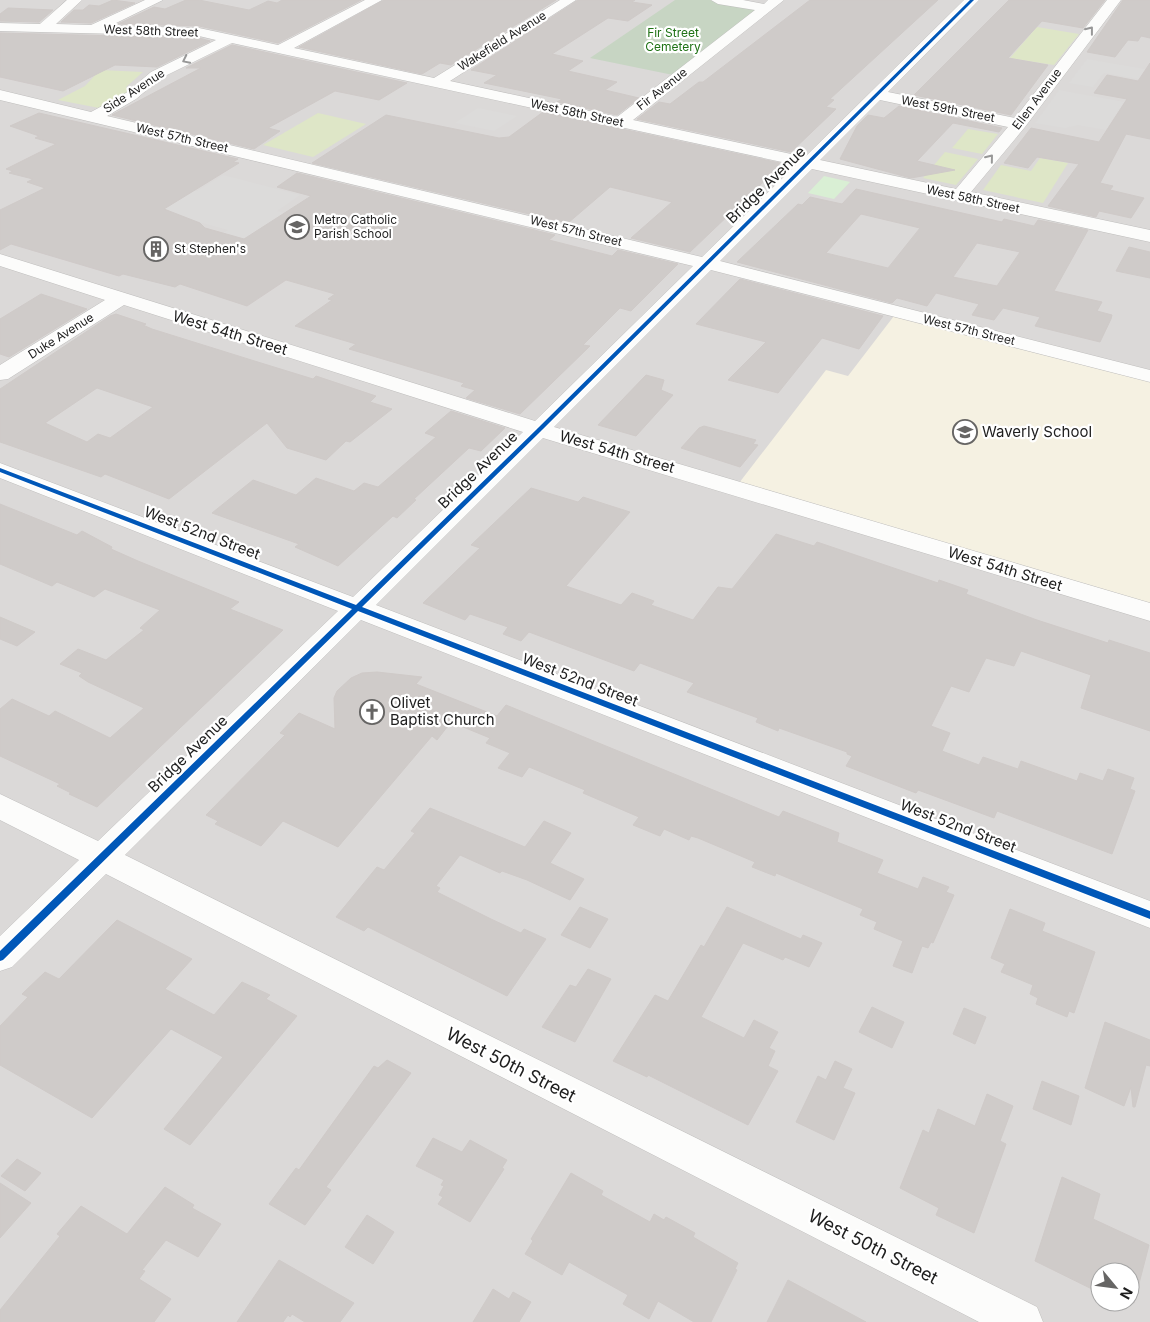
<svg xmlns="http://www.w3.org/2000/svg" width="1150" height="1322" font-family="Inter,sans-serif">
<rect width="100%" height="100%" fill="#ece9e6"/>
<!-- residential -->
<path fill="#dbd9d8" fill-rule="evenodd" d="M 0,0 L 1150,0 L 1150,1322 L 0,1322 ZM 1100,1272 L 1130,1272 L 1130,1302 L 1100,1302 Z"/>
<!-- education -->
<polygon fill="#f5f1e2" points="897,312 1150,376 1150,612 736,487 826,370 848,376"/>
<!-- grass -->
<g fill="#dee6c7">
<polygon points="1037,27 1079,34 1054,65 1010,58"/>
<polygon points="100,70 143,72 126,87 129,92 99,108 58,100 85,86"/>
<polygon points="318,113 366,124 313,157 263,145"/>
<polygon points="968,129 998,134 982,154 952,148"/>
<polygon points="945,152 978,159 956,185 923,178"/>
<polygon points="1040,158 1068,163 1043,203 983,190 1001,165 1031,171"/>
</g>
<!-- cemetery -->
<polygon fill="#c7d5c3" points="675,0 718,0 766,8 678,76 590,58"/>
<!-- park -->
<polygon fill="#d9efd4" points="824,176 850,182 834,199 808,193"/>
<!-- parking -->
<g fill="#dcdbda">
<polygon points="1087,59 1150,70 1150,81 1104,73 1093,87 1069,83"/>
<polygon points="1059,90 1124,102 1106,130 1078,125 1065,128 1035,123"/>
<polygon points="478,108 517,116 494,131 455,123"/>
<polygon points="223,175 300,195 277,211 345,229 211,261 189,255 228,230 111,198 160,181 197,191"/>
</g>
<!-- building -->
<g fill="#cfcbc9" stroke="#cfcac8" fill-rule="evenodd">
<polygon points="113,0 135,3 91,23 61,22 74,10 83,10 89,5 99,6"/>
<polygon points="186,0 199,0 249,10 268,1 277,3 282,0 361,0 278,43 199,26 118,24 154,7 165,9"/>
<polygon points="384,0 556,0 451,65 440,63 422,74 299,47"/>
<polygon points="578,0 635,0 632,2 652,5 628,21 608,18 552,54 583,61 568,71 617,82 605,90 639,98 617,115 557,102 562,99 484,83 497,75 471,70"/>
<polygon points="810,0 938,0 830,99 834,100 826,107 836,109 791,152 637,119 659,102 670,104 699,82 703,82"/>
<polygon points="1009,0 1105,0 1083,28 1042,21 1008,58 1048,65 1011,115 914,95"/>
<polygon points="1123,0 1150,0 1150,38 1141,36 1138,41 1128,40 1115,57 1087,52"/>
<polygon points="8,8 53,10 39,22 0,21 0,14"/>
<polygon points="0,33 199,38 210,41 157,67 115,65 63,91 0,77"/>
<polygon points="232,45 407,83 379,100 335,91 268,128 280,131 254,149 112,115 201,68 186,68"/>
<polygon points="1150,63 1150,139 1126,134 1100,183 1113,186 1110,190 1144,198 1131,218 1099,211 1096,217 1048,206 1079,164 1037,157 1028,168 1004,163 1031,128 1099,142 1127,99 1094,93 1107,75 1138,81"/>
<polygon points="899,106 1002,128 999,132 953,123 917,161 955,170 911,178 840,159 857,126 868,115 884,118"/>
<polygon points="543,112 780,163 777,166 780,166 690,252 631,238 672,202 610,187 568,223 312,163 386,115 499,138 509,137"/>
<polygon points="39,113 238,159 233,162 239,163 164,209 200,223 205,228 244,239 311,196 277,187 297,173 555,235 549,240 612,256 618,250 678,264 631,311 620,308 583,345 590,346 520,414 466,398 475,390 461,386 464,383 349,349 356,344 295,326 332,300 328,299 335,294 286,280 247,306 180,284 175,287 123,274 119,276 11,244 0,250 0,210 45,188 27,182 33,179 9,173 13,171 6,169 56,144 35,138 39,136 10,126"/>
<path d="M 856,189 L 1002,222 L 1004,219 L 1034,226 L 1038,220 L 1088,230 L 1054,291 L 1102,302 L 1097,311 L 1112,315 L 1111,319 L 1100,342 L 1035,326 L 1040,317 L 1003,308 L 994,320 L 972,315 L 979,304 L 936,293 L 927,306 L 897,298 L 892,303 L 737,262 L 798,204 L 802,205 L 810,197 L 842,204 ZM 861,214 L 920,228 L 888,268 L 826,253 ZM 977,243 L 1020,252 L 997,286 L 953,277 Z"/>
<polygon points="1129,247 1150,252 1150,278 1116,271"/>
<polygon points="740,279 883,316 859,349 822,338 778,393 728,380 766,342 696,324"/>
<polygon points="41,294 87,309 9,357 0,354 0,319"/>
<path d="M 116,314 L 146,324 L 143,325 L 152,329 L 261,363 L 313,379 L 316,376 L 376,396 L 370,402 L 392,409 L 350,442 L 346,441 L 326,460 L 287,448 L 267,423 L 169,499 L 105,474 L 101,477 L 0,442 L 0,389 L 110,316 ZM 97,388 L 153,407 L 110,438 L 98,434 L 87,442 L 45,423 Z"/>
<polygon points="646,375 664,380 661,390 673,395 636,436 598,425"/>
<polygon points="451,411 505,428 481,451 469,448 414,499 416,500 397,518 393,516 338,566 295,547 299,544 212,513 253,480 296,495 316,478 354,491 364,483 378,487 436,437 425,433"/>
<polygon points="704,426 756,440 753,444 758,445 740,467 681,448 699,428"/>
<polygon points="531,488 578,502 583,497 630,512 566,586 621,605 632,593 654,601 651,605 693,620 718,587 732,589 776,534 814,546 817,542 938,583 939,580 968,590 966,594 1037,620 1108,643 1109,640 1150,653 1150,731 1081,708 1091,675 1021,651 1014,666 986,658 969,692 951,686 931,726 950,733 942,751 979,765 983,757 1018,769 1021,761 1077,781 1080,773 1103,781 1108,769 1134,778 1130,789 1135,791 1112,854 997,811 994,818 918,790 916,793 846,766 852,756 847,754 847,752 779,728 778,731 756,722 758,718 687,692 694,683 640,663 634,671 529,632 521,641 503,634 508,627 470,614 465,620 423,603 480,548 471,545"/>
<polygon points="0,504 77,535 82,531 112,547 111,549 138,561 239,602 230,609 283,630 97,807 69,794 71,793 57,786 60,784 0,756 0,709 12,699 49,716 55,711 110,738 144,708 88,682 79,676 82,673 60,664 78,649 106,660 144,630 140,628 160,610 105,589 94,597 57,582 52,586 0,564"/>
<polygon points="0,617 35,632 17,646 0,639"/>
<polygon points="377,672 422,677 416,684 497,716 506,705 779,817 783,811 839,833 837,842 883,860 877,873 918,889 923,877 949,887 946,892 954,895 933,943 931,942 928,948 922,946 912,973 893,966 903,941 874,929 877,922 860,915 863,909 776,873 775,876 752,867 755,862 698,838 691,836 689,840 664,829 660,836 633,825 639,817 583,793 585,790 529,767 522,777 498,768 510,753 486,743 490,738 451,722 437,740 432,736 338,847 283,821 261,846 215,824 218,821 206,815 285,735 280,733 299,713 335,729 334,698 337,691 351,678 362,673"/>
<polygon points="430,808 525,847 544,821 571,833 550,863 584,879 570,900 527,880 502,871 500,873 460,855 436,886 440,888 437,892 491,919 521,933 524,929 546,939 507,996 368,927 364,931 336,917 377,867 384,870 415,833 411,831"/>
<polygon points="580,907 608,919 590,948 561,935"/>
<polygon points="727,907 801,939 803,935 822,943 809,967 785,957 783,960 743,943 701,1017 744,1038 754,1020 778,1032 769,1048 775,1051 768,1066 778,1071 748,1125 648,1075 647,1077 613,1061 655,995 668,1001 701,945 704,947"/>
<polygon points="1010,909 1045,923 1042,931 1095,952 1074,1013 1069,1011 1067,1017 1036,1004 1038,998 1030,994 1033,985 1001,972 1005,964 991,958"/>
<polygon points="117,920 192,959 165,989 214,1015 242,982 270,995 266,999 297,1016 190,1145 164,1129 223,1057 171,1029 92,1118 0,1065 0,1026 28,997 22,994 45,972 59,979"/>
<polygon points="588,969 611,979 575,1042 542,1027 570,985 576,987"/>
<polygon points="872,1007 904,1022 892,1048 859,1032"/>
<polygon points="964,1008 986,1017 975,1044 953,1034"/>
<polygon points="1105,1022 1150,1040 1150,1066 1146,1065 1135,1107 1133,1107 1131,1087 1124,1106 1085,1088"/>
<polygon points="387,1060 411,1073 326,1187 331,1190 305,1225 269,1204 296,1168 299,1170 374,1066 378,1068"/>
<polygon points="835,1061 852,1069 843,1088 855,1093 834,1140 796,1122 818,1076 826,1080"/>
<polygon points="1042,1081 1079,1096 1071,1125 1033,1109"/>
<polygon points="987,1094 1013,1106 1000,1141 1006,1144 974,1233 936,1215 939,1208 900,1188 923,1130 929,1133 938,1109 975,1126"/>
<polygon points="433,1138 462,1152 470,1140 507,1160 502,1168 504,1169 470,1222 438,1204 443,1197 439,1195 444,1186 441,1185 444,1180 416,1166"/>
<polygon points="17,1159 41,1173 25,1191 1,1176"/>
<polygon points="571,1173 603,1191 601,1195 650,1222 654,1214 664,1220 666,1217 695,1233 693,1237 738,1263 735,1269 737,1270 711,1322 694,1322 658,1301 649,1319 623,1304 628,1295 569,1262 562,1275 525,1254 533,1241 531,1239"/>
<polygon points="1062,1177 1100,1194 1093,1219 1149,1245 1134,1303 1130,1301 1130,1272 1100,1272 1100,1293 1035,1261"/>
<polygon points="0,1183 31,1203 0,1238"/>
<polygon points="165,1187 194,1205 192,1208 221,1224 198,1257 166,1240 142,1270 145,1271 139,1279 171,1299 154,1322 0,1322 0,1310 60,1236 57,1234 81,1206 127,1234"/>
<polygon points="367,1215 394,1232 373,1264 345,1247"/>
<polygon points="279,1260 354,1303 340,1322 305,1322 292,1314 290,1317 288,1315 283,1322 237,1322"/>
<polygon points="788,1280 866,1322 767,1322"/>
<polygon points="493,1289 509,1299 513,1292 531,1302 519,1322 473,1322"/>
</g>
<g fill="none" stroke-linecap="round" stroke-linejoin="round">
<defs>
<path id="minor" d="M 67,0 L 82,0 L 56,24 L 91,25 L 145,0 L 163,0 L 110,26 L 199,28 L 278,45 L 365,0 L 382,0 L 294,48 L 434,78 L 560,0 L 576,0 L 450,81 L 617,117 L 755,10 L 718,4 L 711,0 L 743,0 L 764,4 L 768,0 L 784,0 L 633,120 L 805,157 L 964,0 L 979,0 L 888,92 L 1015,118 L 1107,0 L 1121,0 L 1025,127 L 971,192 L 1150,230 L 1150,242 L 812,169 L 720,261 L 1150,370 L 1150,382 L 711,270 L 554,427 L 1150,603 L 1150,621 L 543,438 L 376,605 L 1150,901 L 1150,928 L 361,620 L 125,855 L 1037,1307 L 1043,1322 L 979,1322 L 106,874 L 12,967 L 0,971 L 0,936 L 79,860 L 0,820 L 0,794 L 98,841 L 338,611 L 0,478 L 0,463 L 353,597 L 523,432 L 124,305 L 8,379 L 0,380 L 0,365 L 105,300 L 0,266 L 0,254 L 535,421 L 693,266 L 0,100 L 0,90 L 91,112 L 126,93 L 151,72 L 216,40 L 199,36 L 0,31 L 0,23 L 40,24 ZM 232,43 L 796,165 L 702,257 L 107,116 L 136,99 L 161,78 ZM 880,100 L 1008,127 L 956,189 L 820,160 Z"/>
</defs>
<!-- minor casing -->
<use href="#minor" stroke="#bfbebd" stroke-width="1"/>
<!-- minor -->
<use href="#minor" fill="#fcfcfb" fill-rule="evenodd"/>
<defs>
<polygon id="cycleway" points="970,0 974,0 541,431 362,607 1150,911 1150,919 358,611 3,960 0,961 0,951 352,609 0,472 0,468 356,605 537,429"/>
</defs>
<!-- cycleway casing -->
<use href="#cycleway" stroke="#fff" stroke-width="3"/>
<!-- cycleway -->
<use href="#cycleway" fill="#0057b8" fill-rule="evenodd"/>
</g>
<!-- one-way arrows -->
<defs><path id="oneway-chevron" d="M-2-3.5L2.5 0L-2 3.5" fill="none" stroke-width="1.6" stroke-linecap="round" stroke-linejoin="round" transform="scale(1.25)"/></defs>
<g stroke="#989898">
<use href="#oneway-chevron" transform="translate(1090 30) rotate(-52)"/>
<use href="#oneway-chevron" transform="translate(186 60) rotate(154)"/>
<use href="#oneway-chevron" transform="translate(990 158) rotate(-51)"/>
</g>
<!-- icons -->
<defs>
<symbol id="school-ring" viewBox="-11 -11 22 22"><circle r="9.5" fill="#fff" stroke="#666564" stroke-width="1.5"/><path d="M0-5L7-2L0 1L-7-2ZM-4 1L0 2.5L4 1V4Q0 6-4 4Z" fill="#666564"/></symbol>
<symbol id="building-ring" viewBox="-11 -11 22 22"><circle r="9.5" fill="#fff" stroke="#666564" stroke-width="1.5"/><path d="M-4-6H4V6H1V3H-1V6H-4ZM-2.5-4.3h1.7v1.8h-1.7ZM.8-4.3h1.7v1.8H.8ZM-2.5-1h1.7V.8h-1.7ZM.8-1h1.7V.8H.8Z" fill="#666564"/></symbol>
<symbol id="church-ring" viewBox="-11 -11 22 22"><circle r="9.5" fill="#fff" stroke="#666564" stroke-width="1.5"/><path d="M-1.2-6h2.4v3.5h3.3v2.4h-3.3V6h-2.4V-.1h-3.3v-2.4h3.3Z" fill="#666564"/></symbol>
</defs>
<g fill-rule="evenodd">
<use href="#school-ring" x="283" y="213" width="28" height="28"/>
<use href="#building-ring" x="142" y="235" width="28" height="28"/>
<use href="#school-ring" x="951" y="418" width="28" height="28"/>
<use href="#church-ring" x="358" y="698" width="28" height="28"/>
</g>
<g text-anchor="middle" stroke-width="4.5" stroke-linejoin="round" paint-order="stroke">
<!-- far-street labels -->
<g font-size="12" fill="#1e1e1e" stroke="#fff">
<text transform="translate(151 31) rotate(2)" y="4">West 58th Street</text>
<text transform="translate(502 41) rotate(-32)" y="4">Wakefield Avenue</text>
<text transform="translate(662 89) rotate(-38)" y="4">Fir Avenue</text>
<text transform="translate(134 91) rotate(-33)" y="4">Side Avenue</text>
<text transform="translate(1037 99) rotate(-53)" y="4">Ellen Avenue</text>
<text transform="translate(948 109) rotate(11)" y="4">West 59th Street</text>
<text transform="translate(577 113) rotate(12)" y="4">West 58th Street</text>
<text transform="translate(182 138) rotate(13)" y="4">West 57th Street</text>
<text transform="translate(973 199) rotate(12)" y="4">West 58th Street</text>
<text transform="translate(576 231) rotate(14)" y="4">West 57th Street</text>
<text transform="translate(969 330) rotate(14)" y="4">West 57th Street</text>
<text transform="translate(61 336) rotate(-32)" y="4">Duke Avenue</text>
</g>
<!-- far-park labels -->
<g font-size="12" fill="#1f7215" stroke="#fff">
<text x="673" y="37">Fir Street<tspan x="673" dy="14">Cemetery</tspan></text>
</g>
<!-- far-poi labels -->
<g font-size="12" fill="#1e1e1e" stroke="#fff" text-anchor="start">
<text x="314" y="224">Metro Catholic<tspan x="314" dy="14">Parish School</tspan></text>
<text x="174" y="253">St Stephen's</text>
</g>
<!-- street labels -->
<g font-size="15" fill="#1e1e1e" stroke="#fff">
<text transform="translate(766 185) rotate(-44)" y="5">Bridge Avenue</text>
<text transform="translate(230 333) rotate(17)" y="5">West 54th Street</text>
<text transform="translate(617 452) rotate(16)" y="5">West 54th Street</text>
<text transform="translate(478 470) rotate(-44)" y="5">Bridge Avenue</text>
<text transform="translate(202 533) rotate(21)" y="5">West 52nd Street</text>
<text transform="translate(1005 569) rotate(17)" y="5">West 54th Street</text>
<text transform="translate(580 680) rotate(21)" y="5">West 52nd Street</text>
<text transform="translate(188 754) rotate(-44)" y="5">Bridge Avenue</text>
<text transform="translate(958 826) rotate(21)" y="5">West 52nd Street</text>
</g>
<!-- poi labels -->
<g font-size="15" fill="#1e1e1e" stroke="#fff" text-anchor="start">
<text x="982" y="437">Waverly School</text>
<text x="390" y="708">Olivet<tspan x="390" dy="17">Baptist Church</tspan></text>
</g>
<!-- near-street labels -->
<g font-size="18" fill="#1e1e1e" stroke="#fff">
<text transform="translate(511 1065) rotate(27)" y="6">West 50th Street</text>
<text transform="translate(873 1247) rotate(27)" y="6">West 50th Street</text>
</g>
</g>
<!-- north arrow -->
<g transform="translate(1115 1287) rotate(119)"><circle r="24" fill="#ffffff" stroke="#a5a5a5"/>
<path d="M0-4L9 19L0 12L-9 19Z" fill="#666564"/>
<text y="-8" font-size="14" font-weight="bold" text-anchor="middle" fill="#1e1e1e">N</text>
</g>
</svg>
